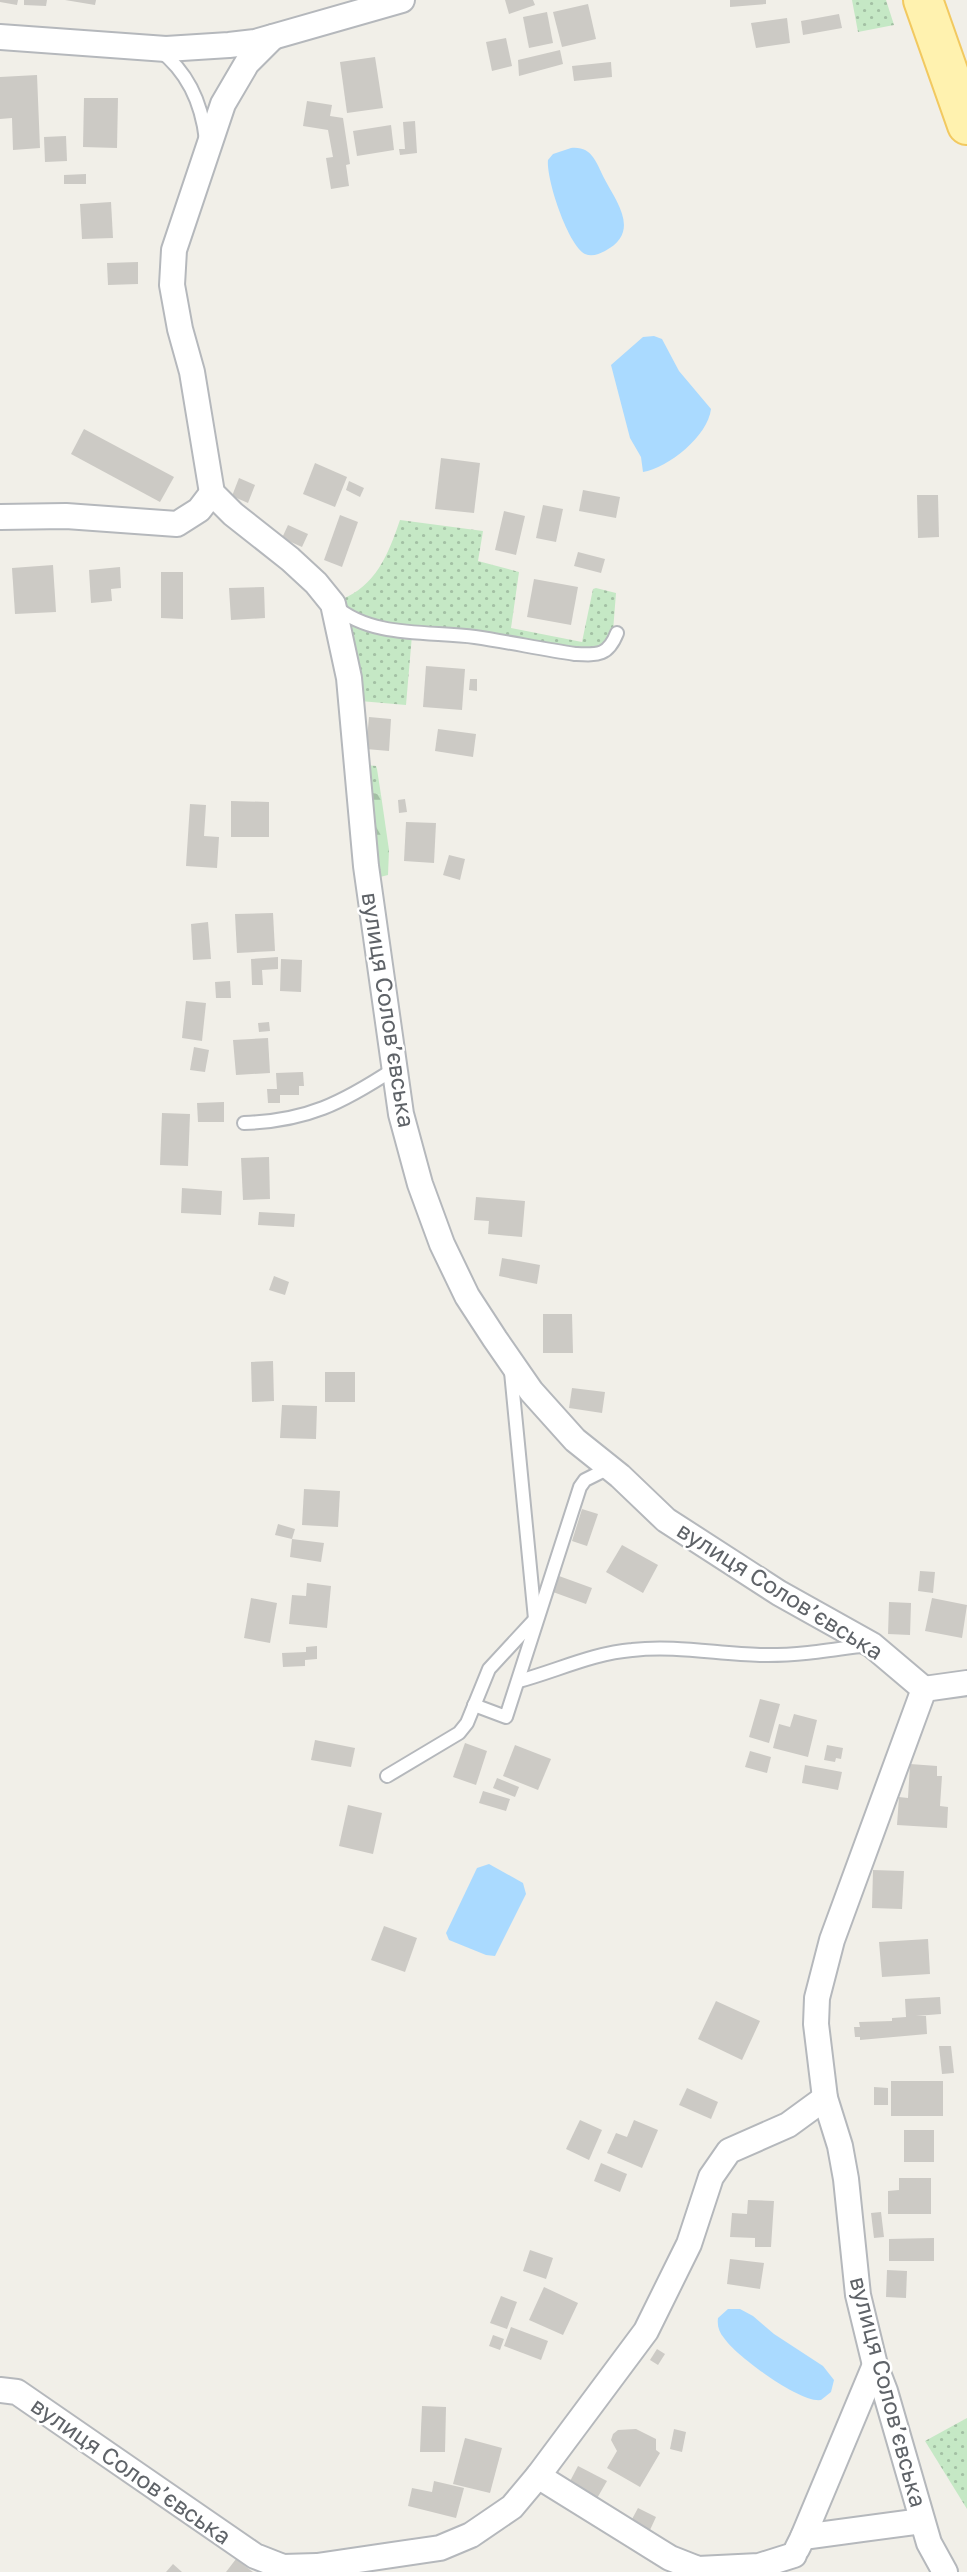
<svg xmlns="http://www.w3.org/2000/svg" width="967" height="2572" font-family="'Golos Text',sans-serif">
<defs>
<pattern id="grass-dots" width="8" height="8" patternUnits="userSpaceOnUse" patternTransform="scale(1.75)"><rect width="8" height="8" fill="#c5e8c5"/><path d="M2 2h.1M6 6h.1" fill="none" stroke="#a3c0a4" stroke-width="1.8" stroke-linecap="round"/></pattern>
<pattern id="forest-firs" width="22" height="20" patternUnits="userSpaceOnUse" patternTransform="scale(1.75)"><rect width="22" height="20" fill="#c5e8c5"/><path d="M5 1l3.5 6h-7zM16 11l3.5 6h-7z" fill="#a3c0a4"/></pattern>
</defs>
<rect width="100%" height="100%" fill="#f1efe8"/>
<!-- grass -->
<g fill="url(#grass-dots)">
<polygon points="852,0 886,0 894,25 858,32"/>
<path d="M 400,520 L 483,531 L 478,561 L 519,572 L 511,628 L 582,642 L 593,589 L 596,588 L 616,593 L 613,631 L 602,648 C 555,650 509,637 462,631 C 433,627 399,630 371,621 C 358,616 349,610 340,600 C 376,586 388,555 400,520 Z"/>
<polygon points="346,620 412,635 406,705 360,701"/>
<polygon points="366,765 376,766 377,769 381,795 373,793 369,798"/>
<polygon points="967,2418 967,2509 925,2441"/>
</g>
<!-- forest -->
<polygon fill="url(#forest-firs)" points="373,793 381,795 389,850 388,875 376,878 369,798"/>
<!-- water -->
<g fill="#aadaff">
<path d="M 571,148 C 592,146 596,162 604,178 C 617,203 641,232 605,251 C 599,254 592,257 585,254 C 568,245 546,179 548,160 L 553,154 Z"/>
<path d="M 654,336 L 662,339 L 679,371 L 711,409 C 708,436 668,468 643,472 L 641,457 L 630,438 L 611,365 L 643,337 Z"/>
<polygon points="489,1864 523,1883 526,1894 495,1956 486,1955 449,1940 446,1933 477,1868"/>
<path d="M 728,2309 L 740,2309 L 753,2316 L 774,2334 L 823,2366 L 834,2380 L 831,2392 L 821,2400 C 800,2403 736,2356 724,2338 C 719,2332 717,2326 718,2318 Z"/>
</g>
<!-- building -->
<g fill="#cccac5">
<polygon points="0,0 18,0 17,5 0,2"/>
<polygon points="24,0 47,0 46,6 24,5"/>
<polygon points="65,0 96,0 95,5"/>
<polygon points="505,0 533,0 535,5 509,14"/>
<polygon points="730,0 766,0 766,4 730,7"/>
<polygon points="588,4 596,39 562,47 553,12"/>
<polygon points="547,12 553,43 529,48 523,17"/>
<polygon points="839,14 842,28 803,35 801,21"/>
<polygon points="787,18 790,43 756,48 751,23"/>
<polygon points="506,38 512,66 492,71 486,42"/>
<polygon points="560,50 563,64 519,76 518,60"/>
<polygon points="375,57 383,108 347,113 340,62"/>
<polygon points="611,62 612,77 574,81 572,66"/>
<polygon points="37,75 40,148 13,150 12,118 0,119 0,77"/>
<polygon points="84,98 118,98 117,148 83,147"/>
<polygon points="307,101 332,105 330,116 343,118 350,164 346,165 349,186 331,189 326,158 333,157 328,130 303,126"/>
<polygon points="415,121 417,153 400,155 399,149 405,149 403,122"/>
<polygon points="391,125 394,150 357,156 353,131"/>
<polygon points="66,136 67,161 45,162 44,137"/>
<polygon points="86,174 86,184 64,184 64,175"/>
<polygon points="111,202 113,238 82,239 80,204"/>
<polygon points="138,262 138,284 108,285 107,263"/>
<polygon points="84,429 174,477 160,502 71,454"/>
<polygon points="441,458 480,463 474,513 435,509"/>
<polygon points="315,463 347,477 335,507 303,494"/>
<polygon points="239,478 255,485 248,503 232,496"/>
<polygon points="349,481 364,488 360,497 346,490"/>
<polygon points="583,490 620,497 616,518 579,511"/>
<polygon points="917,495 938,495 939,537 918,538"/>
<polygon points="543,505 563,509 556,542 536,538"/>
<polygon points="504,511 525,516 516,555 495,550"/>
<polygon points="340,515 358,522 342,567 324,560"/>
<polygon points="288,525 308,534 302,547 282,538"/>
<polygon points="578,552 605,559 601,573 574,566"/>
<polygon points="53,565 56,612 15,614 12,568"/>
<polygon points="120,567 121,588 111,589 112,601 91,603 89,570"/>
<polygon points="161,572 183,572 183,619 161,618"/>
<polygon points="534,579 578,587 571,625 527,617"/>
<polygon points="264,587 265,618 231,620 229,588"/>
<polygon points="426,666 465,669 462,710 423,707"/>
<polygon points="470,679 477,679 477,691 469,690"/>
<polygon points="369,717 391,719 389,751 366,749"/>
<polygon points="438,729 476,734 473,757 435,751"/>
<polygon points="405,799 407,812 399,813 398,800"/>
<polygon points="231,801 269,802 269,837 231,837"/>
<polygon points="190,804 206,805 204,836 219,837 217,868 186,866"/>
<polygon points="406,822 436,823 434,863 404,861"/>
<polygon points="449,855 465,859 460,880 443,875"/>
<polygon points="273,913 275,951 237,953 235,914"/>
<polygon points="208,922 211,959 193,960 191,924"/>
<polygon points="278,957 278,969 262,970 263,985 252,985 251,959"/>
<polygon points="281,959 302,960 301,992 280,991"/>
<polygon points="230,981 231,998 216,998 215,982"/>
<polygon points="186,1001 206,1003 202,1041 182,1038"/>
<polygon points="269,1022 270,1031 259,1032 258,1023"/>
<polygon points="268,1038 270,1073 236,1075 233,1040"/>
<polygon points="194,1047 209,1050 205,1072 190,1070"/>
<polygon points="303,1072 304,1086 299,1086 299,1095 280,1095 280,1103 268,1103 267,1089 277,1089 276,1073"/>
<polygon points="224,1102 224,1122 198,1122 197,1103"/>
<polygon points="162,1113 190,1114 188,1166 160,1165"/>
<polygon points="269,1157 270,1199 243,1200 241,1158"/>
<polygon points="182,1188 222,1191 221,1215 181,1213"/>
<polygon points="476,1197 525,1201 522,1237 488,1234 489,1221 474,1220"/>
<polygon points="259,1212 295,1214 294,1227 258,1225"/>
<polygon points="502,1258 540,1265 537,1284 499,1276"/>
<polygon points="274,1276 289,1282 285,1295 269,1290"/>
<polygon points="543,1314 572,1314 573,1353 543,1353"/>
<polygon points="273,1361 274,1401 252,1402 251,1362"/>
<rect x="325" y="1372" width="30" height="30"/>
<polygon points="572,1388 605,1392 602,1413 569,1408"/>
<polygon points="282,1405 317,1406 316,1439 280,1438"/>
<polygon points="304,1489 340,1491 338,1527 302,1525"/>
<polygon points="582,1509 598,1514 587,1546 572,1541"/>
<polygon points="278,1524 295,1529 292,1539 275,1535"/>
<polygon points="292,1539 324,1543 321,1562 290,1557"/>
<polygon points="622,1545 658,1565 643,1593 606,1572"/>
<polygon points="920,1571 935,1572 933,1593 918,1591"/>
<polygon points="559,1576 592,1588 586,1604 553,1592"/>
<polygon points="307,1583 331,1586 327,1628 289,1624 292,1595 306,1596"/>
<polygon points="251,1598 277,1603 270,1643 244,1638"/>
<polygon points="932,1598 967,1605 962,1638 925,1631"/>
<polygon points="889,1602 911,1603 910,1635 888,1634"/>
<polygon points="317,1646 317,1659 305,1660 305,1666 283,1667 282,1653 306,1652 306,1647"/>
<polygon points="760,1699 780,1704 769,1743 749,1737"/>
<polygon points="794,1714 817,1720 808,1757 773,1748 779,1724 790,1727"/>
<polygon points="315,1740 355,1748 351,1767 311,1760"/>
<polygon points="465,1743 487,1751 476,1785 453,1777"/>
<polygon points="515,1745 551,1759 538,1790 503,1776"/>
<polygon points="827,1745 843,1748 841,1759 836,1758 835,1762 824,1760"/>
<polygon points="750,1751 771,1757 767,1773 745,1767"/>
<polygon points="910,1764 937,1766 937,1776 942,1776 940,1806 948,1807 947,1828 897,1825 899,1797 908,1798"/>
<polygon points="805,1765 842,1772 838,1790 802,1783"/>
<polygon points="497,1778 519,1787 515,1797 493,1788"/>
<polygon points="483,1791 510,1799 506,1811 479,1803"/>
<polygon points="348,1805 382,1813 373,1854 339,1846"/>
<polygon points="873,1870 904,1871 902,1909 872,1908"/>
<polygon points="384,1926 417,1938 405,1972 371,1960"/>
<polygon points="928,1939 930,1974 882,1977 879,1942"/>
<polygon points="940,1997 941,2014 916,2016 926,2016 927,2034 860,2040 860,2037 855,2037 854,2027 860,2027 859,2022 892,2021 892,2018 906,2017 905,1999"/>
<polygon points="716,2001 760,2021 742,2060 698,2039"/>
<polygon points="939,2046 951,2046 954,2073 942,2074"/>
<rect x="891" y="2081" width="52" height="35"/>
<polygon points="874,2087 888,2088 888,2105 874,2105"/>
<polygon points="687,2088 718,2102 711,2119 679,2105"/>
<polygon points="580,2120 602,2130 589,2160 566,2149"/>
<polygon points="634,2120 658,2130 642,2168 607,2153 616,2133 627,2137"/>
<rect x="904" y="2130" width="30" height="32"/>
<polygon points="601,2163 627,2174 620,2192 594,2181"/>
<polygon points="899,2178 931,2178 931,2214 888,2214 888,2191 899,2190"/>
<polygon points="748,2200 774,2201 771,2247 755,2247 755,2238 730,2237 732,2213 747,2214"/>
<polygon points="881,2212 884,2237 874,2238 871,2213"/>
<polygon points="934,2238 934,2261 889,2261 889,2239"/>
<polygon points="530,2250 553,2258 546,2279 523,2271"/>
<polygon points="730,2259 764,2263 760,2289 727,2284"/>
<polygon points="887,2270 907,2271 906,2298 886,2297"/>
<polygon points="544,2287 578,2303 563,2335 529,2320"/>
<polygon points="501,2296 517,2302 507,2329 490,2323"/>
<polygon points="511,2327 548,2341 541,2360 504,2346"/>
<polygon points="493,2335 504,2339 500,2350 489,2346"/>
<polygon points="657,2349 665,2354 658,2365 650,2360"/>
<polygon points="422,2406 446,2407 445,2452 420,2452"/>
<polygon points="636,2429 656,2439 656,2450 660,2453 640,2487 607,2468 617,2451 611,2440 613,2434 618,2430"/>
<polygon points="674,2429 686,2432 682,2452 670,2449"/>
<polygon points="465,2438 502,2448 490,2493 453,2484"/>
<polygon points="578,2466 607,2481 596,2500 568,2485"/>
<polygon points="434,2481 464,2488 456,2518 408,2506 412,2488 432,2492"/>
<polygon points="638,2508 656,2517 650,2530 631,2521"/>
<polygon points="236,2559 253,2572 226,2572"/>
<polygon points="173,2564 182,2572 166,2572"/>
</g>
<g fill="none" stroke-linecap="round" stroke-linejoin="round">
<defs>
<g id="service">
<path d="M 159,50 C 188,72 202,105 206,140"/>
<path d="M 335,606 C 371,638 430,631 475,637 C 508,642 542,649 575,654 C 598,655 608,656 617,633"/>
<path d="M 244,1123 C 307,1121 342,1103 394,1069"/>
<polyline points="511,1372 535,1619"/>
<path d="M 519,1681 C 556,1671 594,1653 632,1650 C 675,1645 718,1654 760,1655 C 796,1656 832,1650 867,1645"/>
<polyline points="474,1705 506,1717 580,1487 585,1480 609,1468"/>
<polyline points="387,1776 459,1733 467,1723 489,1669 538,1616"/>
</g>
<g id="minor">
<polyline points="0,37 166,49 229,45 255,42 402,0"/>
<polyline points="273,37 247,63 223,104 174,250 172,285 180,329 192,372 212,493 233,514 290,559 316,583 333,604 349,678 366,866 401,1114 420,1184 442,1244 467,1296 495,1339 531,1391 575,1440 620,1476 666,1520 779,1593 872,1645 924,1689"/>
<polyline points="0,517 66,516 177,524 199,510 212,493"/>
<polyline points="0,2390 17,2392 255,2556 283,2567 317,2566 440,2548 471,2535 512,2507 538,2476 646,2331 689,2244 711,2177 729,2151 788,2125 825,2098"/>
<polyline points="538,2476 670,2558 698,2569 759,2566 794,2555"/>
<polyline points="803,2537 875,2365"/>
<polyline points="797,2549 803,2537 922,2521"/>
<polyline points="945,2572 929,2543 885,2391 875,2365 858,2295 846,2179 840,2146 825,2098 816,2024 817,1998 832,1940 924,1689 967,1683"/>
</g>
<polyline id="primary" points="923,0 967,125"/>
</defs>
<!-- service casing -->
<use href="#service" stroke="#b5b8bc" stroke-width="16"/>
<!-- minor casing -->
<use href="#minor" stroke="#b5b8bc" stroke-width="28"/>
<!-- primary casing -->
<use href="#primary" stroke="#f2c960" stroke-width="42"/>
<!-- service -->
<use href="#service" stroke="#fff" stroke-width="12"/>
<!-- minor -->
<use href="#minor" stroke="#fff" stroke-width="24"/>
<!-- primary -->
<use href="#primary" stroke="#fff2af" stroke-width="38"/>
</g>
<g text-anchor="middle" stroke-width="5" stroke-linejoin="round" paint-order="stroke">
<!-- street labels -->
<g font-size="23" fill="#5f6368" stroke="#fff">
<text transform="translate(388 1010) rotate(81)" y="8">вулиця Соловʼєвська</text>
<text transform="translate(780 1591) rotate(32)" y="8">вулиця Соловʼєвська</text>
<text transform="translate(888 2392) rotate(75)" y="8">вулиця Соловʼєвська</text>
<text transform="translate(131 2471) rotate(35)" y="8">вулиця Соловʼєвська</text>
</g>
</g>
</svg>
